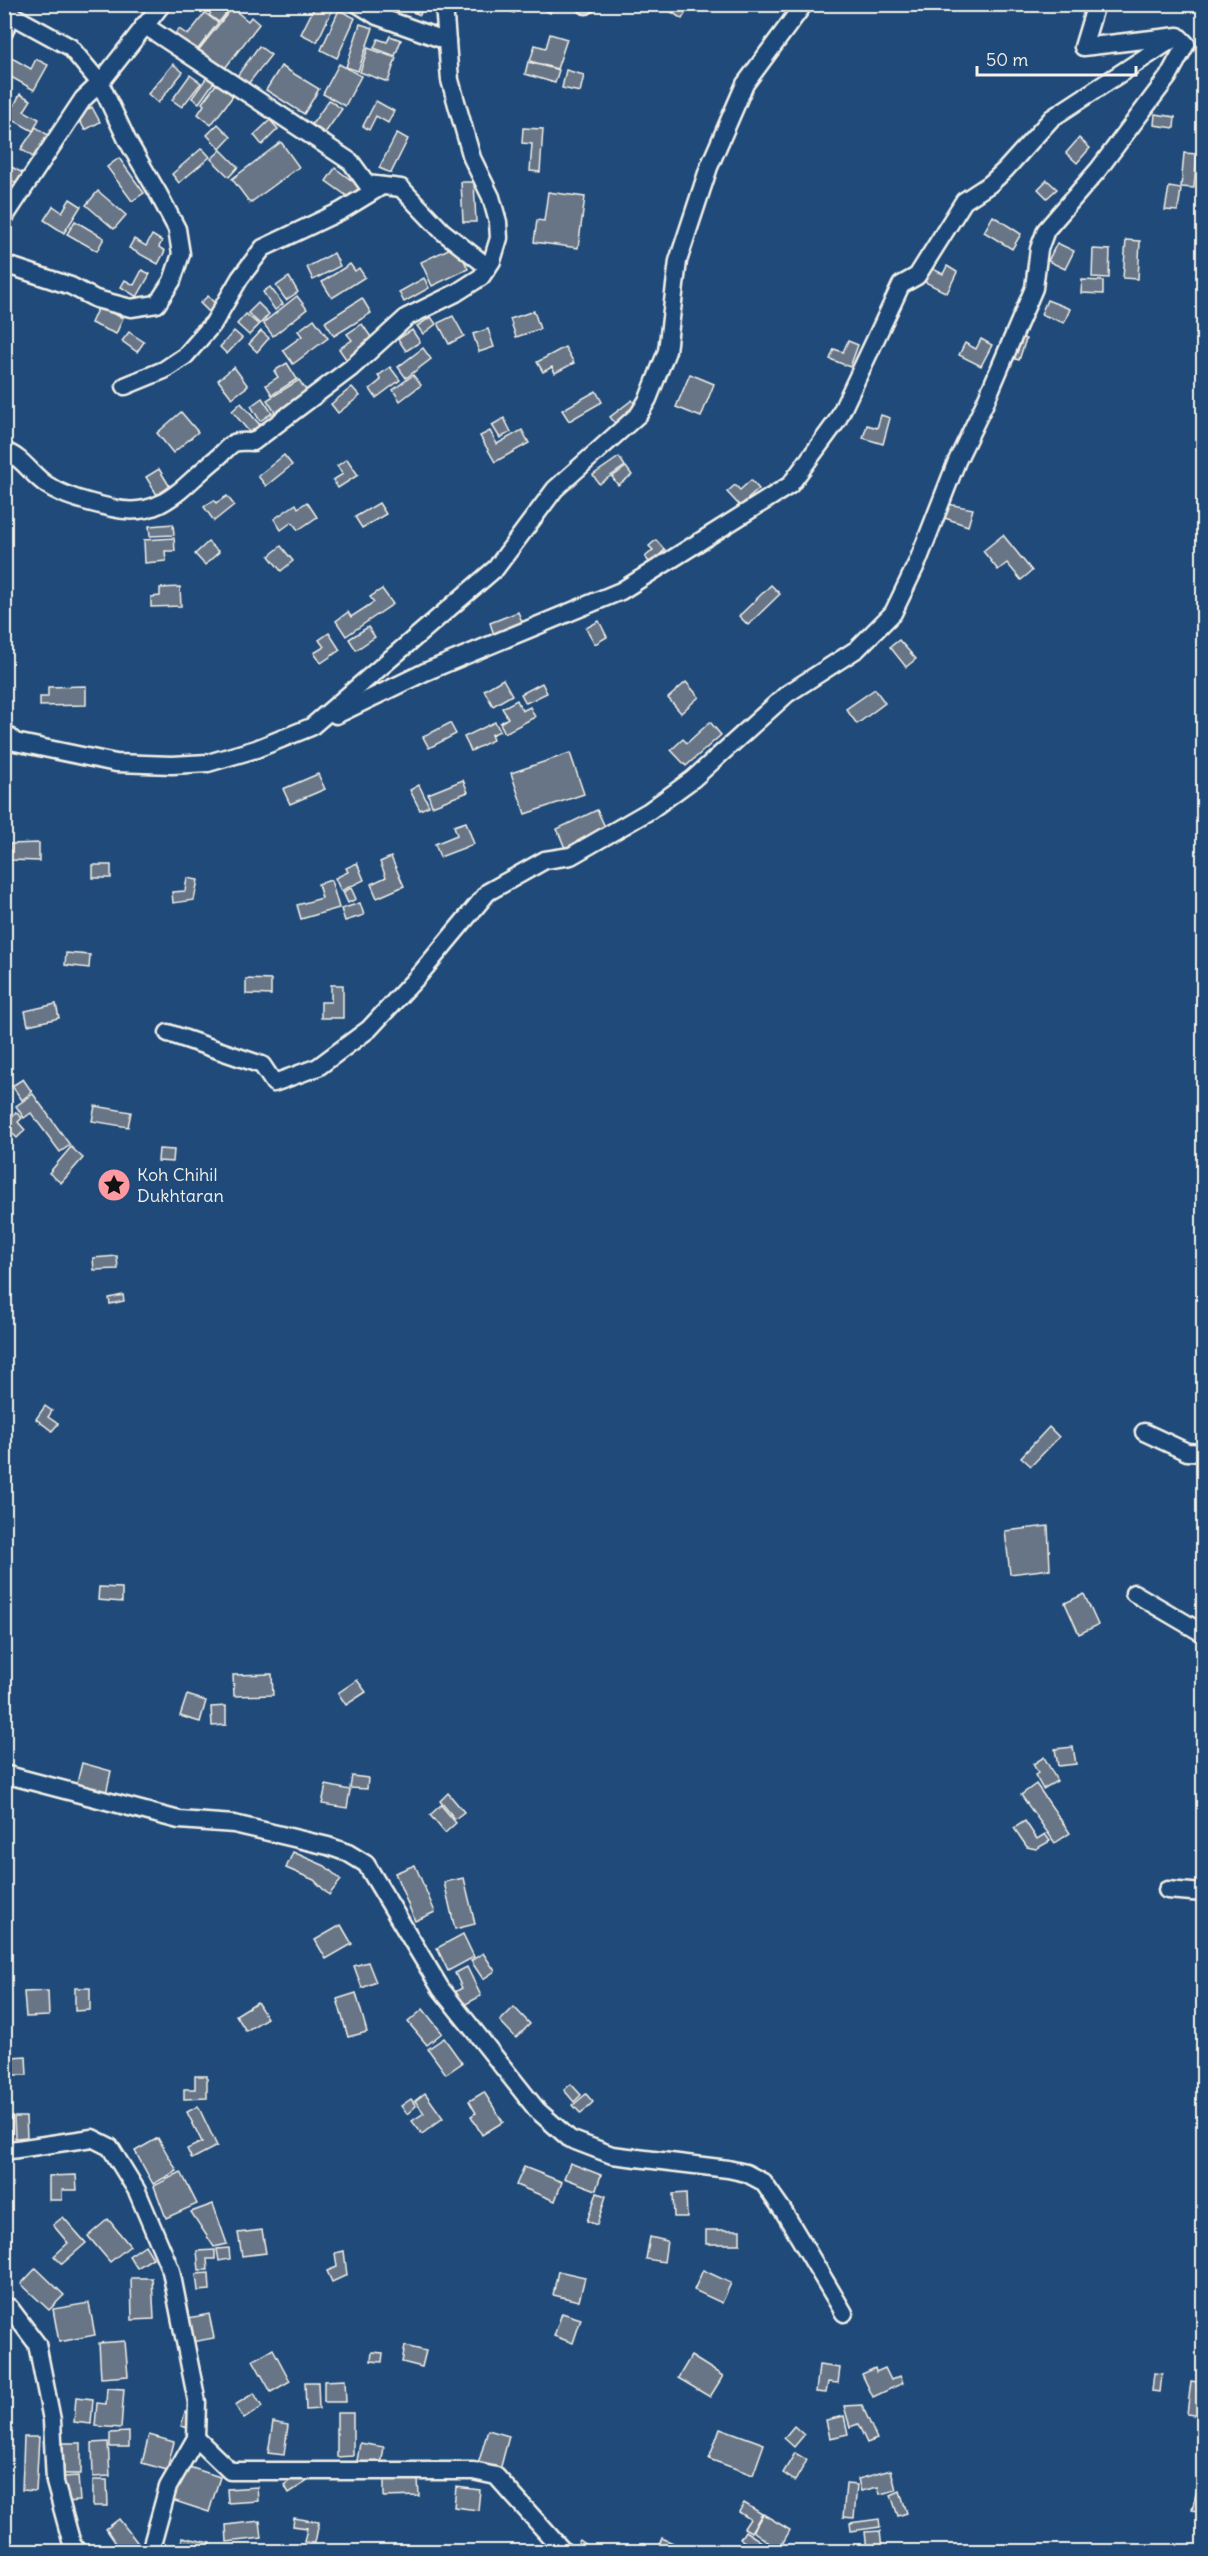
<svg xmlns="http://www.w3.org/2000/svg" width="1208" height="2556" font-family="Delius,sans-serif">
<rect width="100%" height="100%" fill="#1f4a7a"/>
<filter id="ink" filterUnits="userSpaceOnUse"><feTurbulence type="fractalNoise" baseFrequency=".0167" numOctaves="2"/><feDisplacementMap in="SourceGraphic" scale="12" xChannelSelector="R" yChannelSelector="G"/><feConvolveMatrix kernelMatrix="1 2 1 2 8 2 1 2 1" color-interpolation-filters="sRGB"/></filter>
<g filter="url(#ink)">
<!-- building -->
<g fill="#677486" stroke="#f4f1e8" stroke-width="1.5">
<polygon points="218,4 233,5 219,22 209,15"/>
<polygon points="316,4 335,4 317,42 301,34"/>
<polygon points="410,4 424,4 420,15 408,10"/>
<polygon points="497,4 518,4 514,13"/>
<polygon points="532,4 554,4 550,13"/>
<polygon points="667,4 688,4 690,5 682,19 665,8"/>
<polygon points="232,8 248,21 251,17 259,24 222,72 197,52"/>
<polygon points="339,10 355,18 337,58 321,50"/>
<polygon points="205,13 218,23 195,53 173,36 179,29 188,35"/>
<polygon points="360,24 373,28 358,71 346,67"/>
<polygon points="550,34 567,39 557,69 530,61 535,45 546,48"/>
<polygon points="390,36 401,40 395,56 374,48 378,39 387,42"/>
<polygon points="259,46 271,55 248,84 237,76"/>
<polygon points="368,48 396,58 388,82 360,72"/>
<polygon points="5,54 31,69 36,59 48,65 34,90 4,73"/>
<polygon points="528,62 559,70 555,83 525,74"/>
<polygon points="173,64 183,72 158,103 148,94"/>
<polygon points="339,64 361,76 345,106 323,94"/>
<polygon points="281,66 319,89 304,114 266,90"/>
<polygon points="566,70 584,75 580,92 562,88"/>
<polygon points="190,75 201,83 182,107 172,100"/>
<polygon points="207,77 214,82 199,103 192,98"/>
<polygon points="217,83 233,96 211,125 198,114 204,105 202,103"/>
<polygon points="20,94 31,100 24,111 39,119 33,131 4,115 4,100 14,106"/>
<polygon points="329,100 342,109 325,133 312,124"/>
<polygon points="376,101 394,111 388,123 376,116 369,130 363,126"/>
<polygon points="92,107 100,122 85,130 77,116"/>
<polygon points="1155,114 1175,117 1174,128 1154,125"/>
<polygon points="270,120 278,129 262,145 254,135"/>
<polygon points="218,124 231,137 220,149 207,135"/>
<polygon points="36,127 49,136 33,157 21,149"/>
<polygon points="523,128 543,129 540,172 530,171 532,144 522,143"/>
<polygon points="397,133 408,139 391,173 379,168"/>
<polygon points="1079,138 1090,148 1077,163 1066,153"/>
<polygon points="281,142 299,167 250,203 232,179"/>
<polygon points="202,148 210,157 179,183 172,174"/>
<polygon points="221,150 238,167 229,177 211,159"/>
<polygon points="1184,153 1197,154 1194,188 1181,187"/>
<polygon points="119,158 144,193 132,201 107,167"/>
<polygon points="4,163 23,173 17,184 4,176"/>
<polygon points="335,168 363,189 354,201 326,181"/>
<polygon points="1047,180 1057,189 1047,198 1038,189"/>
<polygon points="461,182 474,182 476,222 463,222"/>
<polygon points="4,183 14,188 4,204"/>
<polygon points="1169,187 1181,189 1178,211 1165,210"/>
<polygon points="98,191 126,215 114,229 86,205"/>
<polygon points="548,192 585,197 578,248 534,242 537,220 544,221"/>
<polygon points="70,199 81,206 64,233 44,220 53,206 62,212"/>
<polygon points="993,216 1021,234 1012,249 984,232"/>
<polygon points="75,221 104,238 97,251 67,234"/>
<polygon points="152,235 162,241 159,247 165,251 158,264 129,248 134,239 146,246"/>
<polygon points="1126,240 1140,241 1138,279 1123,278"/>
<polygon points="1057,243 1074,251 1065,269 1048,261"/>
<polygon points="457,245 468,269 432,286 421,262"/>
<polygon points="1093,249 1110,250 1109,278 1092,277"/>
<polygon points="334,253 340,266 313,280 307,267"/>
<polygon points="350,264 355,271 359,268 365,277 332,298 322,282"/>
<polygon points="947,266 957,272 947,293 925,282 931,268 943,274"/>
<polygon points="142,270 150,274 137,297 121,287 125,280 134,285"/>
<polygon points="289,277 298,292 286,300 276,286"/>
<polygon points="424,278 429,288 404,302 399,292"/>
<polygon points="1082,280 1103,281 1103,294 1081,293"/>
<polygon points="270,287 283,304 275,310 263,292"/>
<polygon points="208,296 229,319 199,346 197,335 192,330 210,313 200,303"/>
<polygon points="297,296 307,309 273,336 263,323"/>
<polygon points="362,298 371,313 334,336 325,322"/>
<polygon points="1047,300 1070,309 1064,323 1041,314"/>
<polygon points="258,303 269,314 260,324 248,313"/>
<polygon points="98,307 123,318 116,334 91,323"/>
<polygon points="534,311 540,329 516,337 510,319"/>
<polygon points="246,314 259,325 249,335 237,324"/>
<polygon points="453,316 464,336 449,344 438,323"/>
<polygon points="431,317 436,324 423,334 417,326"/>
<polygon points="314,319 328,338 293,364 283,350 302,336 298,331"/>
<polygon points="362,324 373,340 346,359 339,349 352,340 347,334"/>
<polygon points="488,329 494,347 479,352 473,334"/>
<polygon points="412,330 420,342 406,351 398,339"/>
<polygon points="234,331 242,338 227,354 220,347"/>
<polygon points="261,331 269,338 257,352 249,344"/>
<polygon points="129,332 144,342 137,352 122,341"/>
<polygon points="1017,336 1026,339 1019,360 1009,357"/>
<polygon points="981,339 992,345 981,366 959,355 965,343 976,349"/>
<polygon points="848,341 858,345 850,367 830,359 834,349 843,352"/>
<polygon points="565,347 574,363 555,373 552,367 543,372 537,362"/>
<polygon points="423,348 431,359 406,378 398,367"/>
<polygon points="287,363 297,379 272,395 266,385 278,377 274,371"/>
<polygon points="234,367 248,386 232,398 218,380"/>
<polygon points="390,367 400,380 376,398 370,389 381,380 378,376"/>
<polygon points="690,374 714,384 701,417 676,407"/>
<polygon points="413,375 421,385 400,401 393,390"/>
<polygon points="299,380 308,393 276,414 267,400"/>
<polygon points="352,387 360,396 338,413 331,404"/>
<polygon points="596,391 602,402 569,421 562,410"/>
<polygon points="262,398 272,413 260,421 251,406"/>
<polygon points="632,400 640,410 618,427 610,417"/>
<polygon points="241,403 260,425 250,433 232,411"/>
<polygon points="181,412 198,432 173,453 157,433"/>
<polygon points="881,415 890,418 883,444 863,438 867,425 877,428"/>
<polygon points="504,418 511,432 500,438 492,425"/>
<polygon points="522,430 529,443 495,462 480,436 490,431 497,444"/>
<polygon points="284,455 292,465 266,486 258,476"/>
<polygon points="619,457 625,466 599,484 593,475"/>
<polygon points="347,459 358,475 338,488 333,480 343,474 337,466"/>
<polygon points="626,467 632,475 618,485 612,477"/>
<polygon points="159,469 175,495 162,503 146,477"/>
<polygon points="751,480 759,489 740,506 727,492 735,485 740,490"/>
<polygon points="227,496 234,505 214,521 204,507 214,500 216,503"/>
<polygon points="307,502 317,517 298,530 292,522 281,530 274,519 296,504 298,508"/>
<polygon points="379,503 386,514 362,528 355,517"/>
<polygon points="943,503 973,509 968,526 939,516"/>
<polygon points="173,524 174,535 150,536 149,526"/>
<polygon points="1003,535 1032,571 1021,580 1007,563 998,570 983,551"/>
<polygon points="174,538 175,551 165,551 166,561 145,563 144,540"/>
<polygon points="656,540 665,550 650,563 645,557 653,550 649,546"/>
<polygon points="208,542 219,552 205,565 195,554"/>
<polygon points="281,546 293,561 281,571 269,556"/>
<polygon points="771,585 780,594 748,625 739,616"/>
<polygon points="180,587 181,606 151,607 151,597 160,596 160,588"/>
<polygon points="382,589 393,604 346,636 336,621 348,612 351,617 374,602 370,597"/>
<polygon points="518,612 523,624 494,635 490,623"/>
<polygon points="599,621 607,637 595,644 586,628"/>
<polygon points="368,627 375,637 356,650 349,639"/>
<polygon points="329,633 340,650 321,663 314,653 324,647 319,640"/>
<polygon points="899,640 916,659 906,667 890,647"/>
<polygon points="503,679 512,695 493,706 484,690"/>
<polygon points="686,682 699,697 681,713 668,698"/>
<polygon points="542,683 547,693 526,703 521,694"/>
<polygon points="86,686 86,705 40,706 40,697 48,697 48,687"/>
<polygon points="875,689 885,703 857,724 846,709"/>
<polygon points="517,700 522,711 530,707 535,717 505,733 500,723 508,718 502,708"/>
<polygon points="495,722 500,731 491,735 493,740 471,751 464,737"/>
<polygon points="710,722 721,735 686,766 671,750 683,739 687,743"/>
<polygon points="450,723 456,734 429,748 423,737"/>
<polygon points="570,753 584,794 525,814 511,773"/>
<polygon points="318,774 325,789 290,804 283,789"/>
<polygon points="463,780 468,792 432,806 428,794"/>
<polygon points="419,785 429,806 420,810 410,790"/>
<polygon points="597,810 606,829 565,848 557,829"/>
<polygon points="466,822 474,844 440,857 435,844 457,835 454,826"/>
<polygon points="39,843 39,861 10,860 10,844"/>
<polygon points="391,857 404,886 377,898 371,884 386,877 380,862"/>
<polygon points="357,863 364,880 341,891 335,878 348,872 346,868"/>
<rect x="93" y="865" width="18" height="13"/>
<polygon points="187,878 198,880 194,900 173,903 172,892 185,891"/>
<polygon points="331,880 339,908 301,919 297,905 322,898 318,884"/>
<polygon points="351,888 356,899 348,903 343,892"/>
<polygon points="360,903 364,915 345,921 341,909"/>
<polygon points="66,953 90,955 89,968 65,965"/>
<polygon points="246,979 271,980 271,995 246,994"/>
<polygon points="331,985 343,985 343,1018 321,1018 321,1002 331,1002"/>
<polygon points="56,1004 59,1018 28,1025 25,1011"/>
<polygon points="23,1079 32,1092 22,1100 12,1086"/>
<polygon points="33,1094 70,1145 60,1152 31,1113 24,1118 16,1106"/>
<polygon points="95,1106 131,1112 128,1127 92,1121"/>
<polygon points="16,1112 22,1118 18,1122 25,1130 17,1138 4,1125"/>
<polygon points="71,1147 83,1158 61,1183 49,1173"/>
<polygon points="159,1149 174,1150 173,1162 158,1161"/>
<polygon points="117,1256 118,1269 94,1270 93,1258"/>
<polygon points="123,1295 124,1301 110,1304 109,1298"/>
<polygon points="45,1406 52,1411 48,1417 58,1424 52,1431 36,1419"/>
<polygon points="1049,1427 1059,1437 1031,1466 1021,1457"/>
<polygon points="1048,1526 1050,1569 1010,1574 1005,1531"/>
<polygon points="99,1587 122,1588 122,1602 98,1600"/>
<polygon points="1084,1594 1098,1625 1079,1634 1065,1603"/>
<polygon points="272,1674 273,1695 234,1696 233,1675"/>
<polygon points="357,1680 366,1692 346,1705 338,1693"/>
<polygon points="187,1695 206,1701 200,1722 180,1716"/>
<polygon points="226,1706 226,1725 212,1726 211,1707"/>
<polygon points="1073,1747 1076,1764 1058,1766 1055,1749"/>
<polygon points="1044,1757 1057,1781 1043,1789 1035,1775 1038,1773 1033,1764"/>
<polygon points="82,1763 111,1771 106,1794 76,1787"/>
<polygon points="352,1776 368,1778 367,1789 350,1788"/>
<polygon points="1036,1784 1070,1833 1055,1843 1021,1795"/>
<polygon points="326,1785 350,1790 347,1808 322,1804"/>
<polygon points="448,1793 464,1812 455,1819 440,1801"/>
<polygon points="441,1805 456,1823 445,1833 430,1815"/>
<polygon points="1025,1821 1037,1839 1045,1834 1050,1841 1036,1849 1027,1847 1014,1828"/>
<polygon points="293,1852 325,1866 341,1880 329,1895 314,1880 286,1868"/>
<polygon points="415,1865 435,1912 415,1921 395,1873"/>
<polygon points="464,1878 475,1924 455,1929 444,1882"/>
<polygon points="341,1925 352,1944 326,1959 315,1940"/>
<polygon points="463,1934 474,1957 448,1971 437,1948"/>
<polygon points="483,1953 495,1971 483,1979 471,1961"/>
<polygon points="368,1962 376,1982 362,1988 354,1966"/>
<polygon points="467,1967 481,1996 462,2006 455,1992 462,1988 455,1973"/>
<polygon points="75,1988 90,1988 90,2010 75,2011"/>
<polygon points="48,1991 49,2016 26,2017 24,1992"/>
<polygon points="356,1993 367,2032 348,2037 337,1999"/>
<polygon points="257,2002 267,2018 246,2031 236,2015"/>
<polygon points="514,2007 530,2024 516,2038 500,2021"/>
<polygon points="423,2009 442,2033 427,2045 408,2022"/>
<polygon points="444,2038 462,2063 446,2074 428,2049"/>
<polygon points="26,2056 27,2075 12,2075 11,2057"/>
<polygon points="195,2076 207,2076 207,2098 184,2099 184,2089 195,2089"/>
<polygon points="571,2084 581,2095 574,2102 564,2090"/>
<polygon points="484,2092 503,2122 482,2135 471,2116 476,2113 469,2101"/>
<polygon points="425,2093 443,2118 422,2134 412,2121 424,2113 415,2101"/>
<polygon points="586,2094 593,2102 581,2114 573,2105"/>
<polygon points="411,2099 416,2106 407,2114 401,2106"/>
<polygon points="198,2106 217,2146 192,2159 187,2149 202,2142 187,2112"/>
<rect x="4" y="2117" width="8" height="30"/>
<polygon points="14,2117 26,2117 27,2137 15,2138"/>
<polygon points="158,2138 177,2171 153,2184 135,2151"/>
<polygon points="570,2163 601,2175 596,2190 564,2178"/>
<polygon points="524,2167 562,2182 555,2201 516,2185"/>
<polygon points="181,2172 197,2204 166,2218 154,2186"/>
<polygon points="76,2175 77,2190 62,2190 62,2200 49,2200 49,2176"/>
<polygon points="597,2193 606,2196 597,2225 587,2221"/>
<polygon points="686,2193 687,2217 674,2217 673,2194"/>
<polygon points="213,2204 227,2244 214,2247 191,2212"/>
<polygon points="63,2217 86,2243 62,2264 54,2256 68,2243 53,2225"/>
<polygon points="108,2219 130,2246 110,2262 88,2236"/>
<polygon points="262,2230 266,2253 242,2256 238,2233"/>
<rect x="706" y="2230" width="34" height="14"/>
<polygon points="650,2237 667,2241 664,2262 646,2259"/>
<polygon points="145,2245 153,2258 137,2268 129,2256"/>
<polygon points="229,2248 230,2259 219,2261 217,2249"/>
<polygon points="215,2250 215,2259 207,2259 208,2270 199,2270 197,2251"/>
<polygon points="344,2251 347,2275 332,2282 327,2271 337,2267 335,2253"/>
<polygon points="36,2268 64,2295 49,2310 21,2284"/>
<polygon points="703,2270 731,2283 722,2303 694,2290"/>
<polygon points="558,2271 585,2277 579,2301 553,2295"/>
<polygon points="209,2273 210,2290 198,2291 196,2274"/>
<polygon points="131,2278 152,2278 154,2319 132,2320"/>
<polygon points="89,2303 95,2335 59,2342 53,2309"/>
<polygon points="562,2313 581,2319 573,2343 554,2336"/>
<polygon points="209,2314 214,2338 192,2342 188,2318"/>
<polygon points="125,2341 128,2376 101,2378 99,2343"/>
<polygon points="405,2346 426,2351 422,2367 402,2362"/>
<polygon points="273,2349 290,2381 271,2392 253,2360"/>
<polygon points="372,2352 383,2353 382,2362 371,2361"/>
<polygon points="691,2356 723,2376 710,2397 678,2378"/>
<polygon points="819,2365 840,2368 838,2383 828,2382 826,2393 816,2392"/>
<polygon points="875,2368 876,2372 885,2368 891,2380 900,2376 903,2383 873,2397 862,2374"/>
<polygon points="1154,2373 1162,2374 1160,2392 1152,2391"/>
<polygon points="345,2380 346,2402 324,2402 324,2381"/>
<polygon points="1191,2381 1204,2383 1203,2416 1187,2414"/>
<polygon points="305,2382 318,2382 319,2409 306,2410"/>
<polygon points="107,2388 124,2389 121,2428 95,2426 97,2403 106,2404"/>
<polygon points="254,2393 262,2407 244,2419 235,2405"/>
<polygon points="76,2397 93,2399 91,2424 74,2422"/>
<polygon points="862,2405 877,2439 867,2443 858,2424 850,2427 844,2406"/>
<polygon points="185,2412 192,2414 188,2428 181,2426"/>
<polygon points="337,2413 353,2413 353,2456 337,2457"/>
<polygon points="844,2416 848,2434 830,2438 826,2420"/>
<polygon points="273,2422 288,2425 284,2455 268,2453"/>
<polygon points="794,2426 804,2435 794,2447 784,2438"/>
<polygon points="720,2428 764,2444 753,2475 709,2459"/>
<polygon points="488,2430 509,2436 499,2474 477,2468"/>
<polygon points="129,2432 129,2447 110,2447 110,2433"/>
<polygon points="149,2435 174,2442 167,2470 142,2463"/>
<polygon points="24,2437 39,2437 36,2491 22,2490"/>
<polygon points="108,2442 110,2476 93,2477 92,2443"/>
<polygon points="63,2443 81,2443 81,2474 64,2474"/>
<polygon points="360,2443 384,2447 381,2465 357,2461"/>
<polygon points="795,2453 807,2460 795,2481 783,2473"/>
<polygon points="183,2465 220,2477 209,2512 172,2500"/>
<polygon points="891,2470 896,2490 880,2494 878,2487 861,2491 858,2479"/>
<polygon points="298,2475 314,2477 289,2493 284,2485"/>
<polygon points="78,2476 80,2501 65,2502 63,2477"/>
<polygon points="418,2479 419,2496 384,2497 384,2480"/>
<polygon points="93,2480 107,2480 108,2506 93,2506"/>
<polygon points="846,2484 857,2485 854,2518 843,2517"/>
<polygon points="1198,2486 1204,2488 1204,2513 1192,2510"/>
<polygon points="257,2487 258,2501 228,2503 227,2489"/>
<polygon points="456,2487 480,2490 478,2510 454,2507"/>
<polygon points="900,2491 907,2513 898,2516 891,2495"/>
<polygon points="744,2503 762,2514 751,2532 744,2528 750,2519 739,2512"/>
<polygon points="763,2514 790,2530 779,2550 753,2531"/>
<polygon points="294,2518 319,2522 315,2543 304,2542 307,2528 293,2526"/>
<polygon points="119,2519 141,2547 138,2552 122,2552 106,2529"/>
<polygon points="879,2519 880,2527 851,2531 850,2523"/>
<polygon points="260,2521 262,2538 227,2542 226,2525"/>
<polygon points="745,2531 771,2548 768,2552 760,2552 740,2539"/>
<polygon points="880,2531 882,2549 867,2550 865,2532"/>
<polygon points="182,2537 211,2543 209,2552 180,2552"/>
<polygon points="662,2538 686,2549 685,2552 639,2552 643,2544 657,2550"/>
<polygon points="580,2540 595,2551 595,2552 577,2552 574,2549"/>
<polygon points="711,2544 721,2552 706,2552"/>
</g>
<g fill="none" stroke-linecap="round" stroke-linejoin="round">
<defs>
<g id="minor">
<polyline points="358,4 377,16 447,41"/>
<polyline points="586,4 586,5"/>
<polyline points="4,11 70,47 100,83 127,140 158,193 177,229 181,254 172,281 157,304 131,308 96,299 71,286 4,264"/>
<polyline points="144,25 351,162 367,184 401,188 442,231 488,267"/>
<polyline points="4,32 11,13"/>
<polyline points="4,218 83,99 100,83 162,4"/>
<polyline points="125,386 164,370 185,356 213,324 240,278 263,248 341,211 382,186"/>
<path d="M 4,451 C 24,458 31,475 47,485 C 65,497 91,503 112,508 C 162,520 182,486 217,458 C 222,454 228,446 234,443 C 239,441 247,442 253,442 L 351,368 L 407,317 L 456,293 L 481,277 L 492,261 L 499,238 L 498,222 L 491,197 L 472,158 L 450,80 L 444,4"/>
<polyline points="336,715 425,672 621,591 790,485 837,421 901,285 917,276 964,201 990,184 1005,170 1052,118 1173,39"/>
<polyline points="4,732 15,742 116,763 172,765 208,763 256,749 311,727 496,568 555,489 639,414 648,399 667,351 678,261 709,167 745,84 804,4"/>
<polyline points="168,1033 262,1065 274,1083 318,1067 369,1029 420,974 488,892 545,860 571,856 649,811 693,779 787,694 857,649 893,613 918,561 957,461 984,405 1034,288 1039,249 1046,230 1098,170 1168,77 1186,44 1178,36 1083,47 1096,4"/>
<polyline points="1144,1432 1187,1452 1204,1453"/>
<polyline points="1134,1593 1204,1634"/>
<polyline points="4,1774 179,1820 234,1824 328,1846 348,1853 366,1864 441,1989 537,2110 570,2139 612,2155 728,2169 746,2173 763,2182 784,2212 844,2313"/>
<polyline points="1167,1890 1204,1893"/>
<polyline points="4,2151 92,2138 110,2147 137,2191 171,2271 197,2402 196,2438 168,2487 150,2552"/>
<polyline points="4,2310 10,2308 37,2344 52,2420 55,2482 72,2544 78,2552"/>
<polyline points="196,2438 230,2471 473,2471 496,2476 564,2552"/>
</g>
</defs>
<!-- minor casing -->
<use href="#minor" stroke="#f4f1e8" stroke-width="21"/>
<!-- minor -->
<use href="#minor" stroke="#1f4a7a" stroke-width="16"/>
</g>
</g>
<!-- icons -->
<defs>
<symbol id="sight-disc" viewBox="-11 -11 22 22"><circle r="9.5" fill="#ff9aa2" stroke="#1f4a7a"/><path d="M0-6L1.8-2.2L6-1.7L2.9 1.2L3.7 5.4L0 3.3L-3.7 5.4L-2.9 1.2L-6-1.7L-1.8-2.2Z" fill="#111"/></symbol>
</defs>
<g fill-rule="evenodd">
<use href="#sight-disc" x="95" y="1166" width="38" height="38"/>
</g>
<g text-anchor="middle" stroke-width="4.5" stroke-linejoin="round" paint-order="stroke">
<!-- poi labels -->
<g font-size="18" fill="#f4f1e8" stroke="#1f4a7a" text-anchor="start">
<text x="137" y="1181">Koh Chihil<tspan x="137" dy="21">Dukhtaran</tspan></text>
</g>
</g>
<!-- margin -->
<rect width="1208" height="2556" fill="none" stroke="#1f4a7a" stroke-width="24"/>
<rect x="12" y="12" width="1184" height="2532" fill="none" stroke="#f4f1e8" stroke-width="2" filter="url(#ink)"/>
<!-- scale -->
<path d="M977 66v9h159v-9" fill="none" stroke="#f4f1e8" stroke-width="3"/>
<text x="986" y="66" font-size="18" fill="#f4f1e8" stroke="#1f4a7a" stroke-width="4.5" paint-order="stroke">50 m</text>
</svg>
